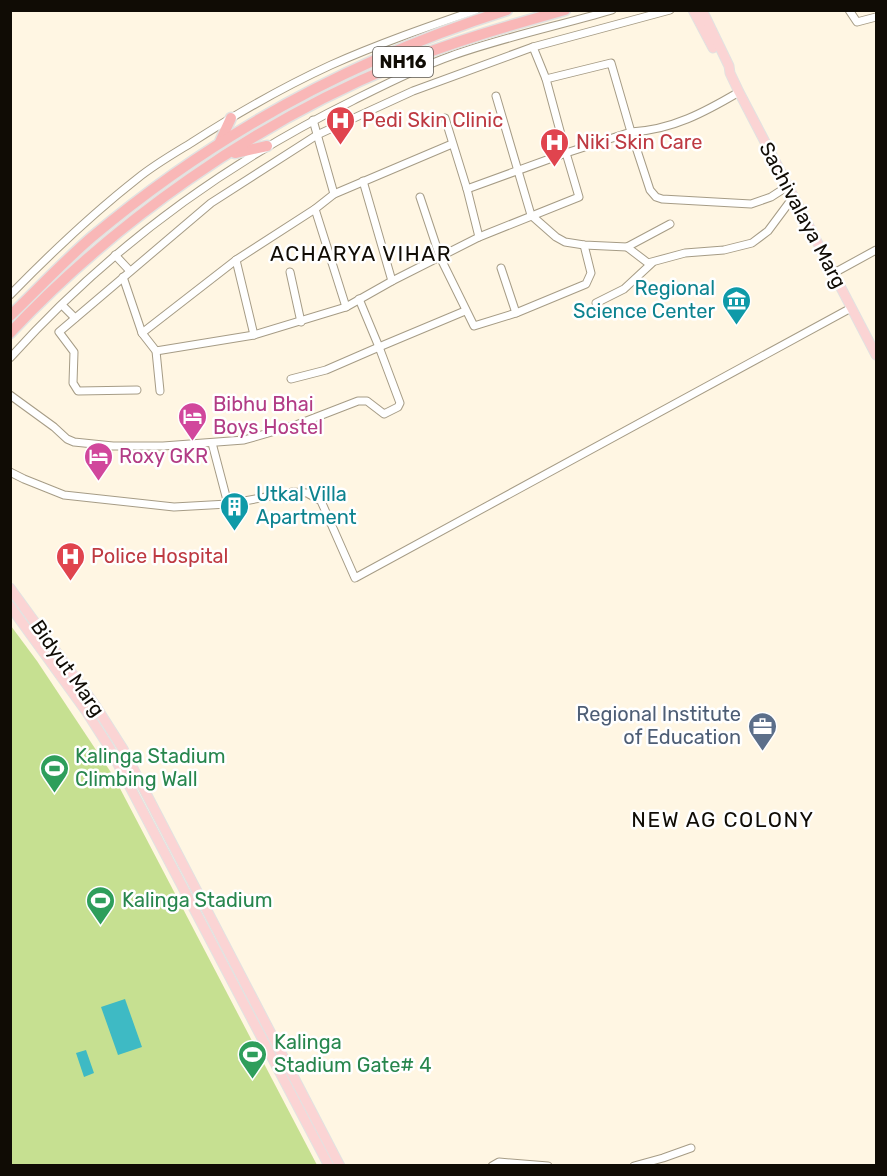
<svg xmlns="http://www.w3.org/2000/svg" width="887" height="1176" font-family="Rubik,sans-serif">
<rect width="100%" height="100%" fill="#fff6e3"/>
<!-- pitch -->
<polygon fill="#c6e091" points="11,626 37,661 114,777 317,1165 11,1165"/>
<!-- water -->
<g fill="#3ebac4">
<polygon points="125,999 142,1047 118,1055 101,1007"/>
<polygon points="86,1050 94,1073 84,1077 76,1053"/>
</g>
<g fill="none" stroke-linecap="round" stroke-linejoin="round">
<defs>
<g id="minor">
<polyline points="849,10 857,22 876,17"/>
<path d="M 739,92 C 705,112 672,130 631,132 L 650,190 L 656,197 L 662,199 L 751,204 L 771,197 L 788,186"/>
<polyline points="496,96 531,215 556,237 565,242 584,245 627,247 670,224"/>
<polyline points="445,118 467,189 566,153 546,79 533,47"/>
<polyline points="313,120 334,194 315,209 346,307"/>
<polyline points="363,181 392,281"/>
<polyline points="334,194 452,144"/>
<polyline points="420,197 440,257 474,326 516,313 586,284 591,273 584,245"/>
<polyline points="479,237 579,197 566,153 631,132 611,63 546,79"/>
<polyline points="627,247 648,263 685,253 724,250 752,243 768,231 794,196"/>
<polyline points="115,255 130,271"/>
<polyline points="236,260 254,335"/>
<polyline points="501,268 516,313"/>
<polyline points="290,272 301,322"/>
<polyline points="834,273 876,250"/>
<polyline points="123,277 142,333 156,351 160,391"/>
<path d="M 10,295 C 51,253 92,214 138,178 C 154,165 173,154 191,143 C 236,114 283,87 331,65 C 378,44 427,27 476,10"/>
<polyline points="359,299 379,347 465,311"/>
<polyline points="596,303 624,289 652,263"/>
<polyline points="62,305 75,318"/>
<polyline points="142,333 236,260 315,209"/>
<polyline points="156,351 254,335 346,307 392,281 479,237 467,189"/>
<path d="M 10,358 C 107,250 222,165 352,101 C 384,85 417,68 451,56 C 504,37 558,26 612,10"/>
<polyline points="137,390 78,391 73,383 74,352 59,332 211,203 317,135 413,91 533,47 670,10"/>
<polyline points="10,395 54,427 67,439 74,442 113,446 163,446 244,440 296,425 358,401 367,401 384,414 398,407 400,403 379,347 326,370 291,379"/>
<polyline points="212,443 228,504"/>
<polyline points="10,472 24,479 64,495 174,507 228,504 293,492 307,493 321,501 355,578 851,308"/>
<polyline points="492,1166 499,1162 548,1166"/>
<polyline points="634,1166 663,1158 691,1148"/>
</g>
<g id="major">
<polyline points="693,10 713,48"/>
<polyline points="702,10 729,66 730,73 739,92 876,355"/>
<polyline points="10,588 95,705 123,749 340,1166"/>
<polyline points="10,606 86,711 109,747 329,1166"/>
</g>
<g id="highway">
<polyline points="220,142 231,118"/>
<polyline points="235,153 267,146"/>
<path d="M 10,316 C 37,290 63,262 92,237 C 216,133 352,59 507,10"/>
<path d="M 10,333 C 115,221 255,123 396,65 C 451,42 508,26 565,10"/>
</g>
</defs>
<!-- minor casing -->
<use href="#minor" stroke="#a69c86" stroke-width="9"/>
<!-- major casing -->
<use href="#major" stroke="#e2e2e1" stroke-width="11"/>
<!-- highway casing -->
<use href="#highway" stroke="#e2e2e1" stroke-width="13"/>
<!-- minor -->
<use href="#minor" stroke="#fff" stroke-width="7"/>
<!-- major -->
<use href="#major" stroke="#fbd4d4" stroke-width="9"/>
<!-- highway -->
<use href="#highway" stroke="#f9b7b7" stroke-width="10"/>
</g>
<!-- icons -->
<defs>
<symbol id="hospital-pin" viewBox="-11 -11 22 30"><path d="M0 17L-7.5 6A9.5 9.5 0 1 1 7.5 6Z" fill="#e0444e" stroke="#fff"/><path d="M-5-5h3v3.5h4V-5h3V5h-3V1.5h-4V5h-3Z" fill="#fff"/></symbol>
<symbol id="museum-pin" viewBox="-11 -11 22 30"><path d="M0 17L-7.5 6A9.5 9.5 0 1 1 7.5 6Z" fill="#0f9aa8" stroke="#fff"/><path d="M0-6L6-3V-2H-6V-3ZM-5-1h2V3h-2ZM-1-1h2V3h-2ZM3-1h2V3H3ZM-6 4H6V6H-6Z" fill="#fff"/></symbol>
<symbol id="hotel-pin" viewBox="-11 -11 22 30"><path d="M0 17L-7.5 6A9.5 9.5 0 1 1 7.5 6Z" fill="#d1479c" stroke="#fff"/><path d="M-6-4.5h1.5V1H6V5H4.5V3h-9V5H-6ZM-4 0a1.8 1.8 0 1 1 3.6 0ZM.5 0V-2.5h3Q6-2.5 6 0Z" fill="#fff"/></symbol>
<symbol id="building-pin" viewBox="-11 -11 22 30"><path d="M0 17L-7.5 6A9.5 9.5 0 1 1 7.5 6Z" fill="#0f9aa8" stroke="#fff"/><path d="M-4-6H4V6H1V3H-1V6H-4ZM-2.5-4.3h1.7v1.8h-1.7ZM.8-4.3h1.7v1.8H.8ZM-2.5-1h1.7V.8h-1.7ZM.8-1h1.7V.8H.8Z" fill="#fff"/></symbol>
<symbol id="office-pin" viewBox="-11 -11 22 30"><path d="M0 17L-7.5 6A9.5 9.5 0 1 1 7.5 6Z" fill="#5c6f8a" stroke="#fff"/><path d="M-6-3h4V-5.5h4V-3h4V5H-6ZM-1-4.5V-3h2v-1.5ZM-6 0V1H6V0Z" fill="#fff"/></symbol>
<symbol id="stadium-pin" viewBox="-11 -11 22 30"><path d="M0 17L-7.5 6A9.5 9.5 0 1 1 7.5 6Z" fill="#2e9e5b" stroke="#fff"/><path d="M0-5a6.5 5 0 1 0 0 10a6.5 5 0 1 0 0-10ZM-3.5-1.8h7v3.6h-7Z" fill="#fff"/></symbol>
</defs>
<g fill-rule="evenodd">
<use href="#hospital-pin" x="324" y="104" width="33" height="45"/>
<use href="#hospital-pin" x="538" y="126" width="33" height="45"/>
<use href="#museum-pin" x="720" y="284" width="33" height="45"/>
<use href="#hotel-pin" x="176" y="400" width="33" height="45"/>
<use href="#hotel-pin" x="82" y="440" width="33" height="45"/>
<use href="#building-pin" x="218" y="490" width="33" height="45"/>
<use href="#hospital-pin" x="54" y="540" width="33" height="45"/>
<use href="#office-pin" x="746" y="710" width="33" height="45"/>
<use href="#stadium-pin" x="38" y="752" width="33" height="45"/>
<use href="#stadium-pin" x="84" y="884" width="33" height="45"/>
<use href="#stadium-pin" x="236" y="1038" width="33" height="45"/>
</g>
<g text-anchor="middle" stroke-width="5" stroke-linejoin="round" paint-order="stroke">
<!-- shield labels -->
<rect fill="#fff" stroke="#585550" stroke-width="1.5" x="373" y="47" width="60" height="30" rx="4.5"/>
<g font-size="18" font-weight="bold" fill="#100c05">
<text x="403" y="68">NH16</text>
</g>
<!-- health labels -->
<g font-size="20" fill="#be3a42" stroke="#fff" text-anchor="start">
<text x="362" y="127">Pedi Skin Clinic</text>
<text x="576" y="149">Niki Skin Care</text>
<text x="91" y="563">Police Hospital</text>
</g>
<!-- street labels -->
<g font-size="20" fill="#100c05" stroke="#fff">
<text transform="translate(803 215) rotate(62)" y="7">Sachivalaya Marg</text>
<text transform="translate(68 668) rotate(55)" y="7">Bidyut Marg</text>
</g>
<!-- culture labels -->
<g font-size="20" fill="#0d838f" stroke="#fff" text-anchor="end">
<text x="715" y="295">Regional<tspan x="715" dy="23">Science Center</tspan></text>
<text x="256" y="501" text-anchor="start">Utkal Villa<tspan x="256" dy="23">Apartment</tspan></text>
</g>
<!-- hotel labels -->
<g font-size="20" fill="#b23c85" stroke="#fff" text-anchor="start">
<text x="213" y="411">Bibhu Bhai<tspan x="213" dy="23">Boys Hostel</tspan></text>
<text x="119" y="463">Roxy GKR</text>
</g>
<!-- service labels -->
<g font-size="20" fill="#4e5e75" stroke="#fff" text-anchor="end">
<text x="741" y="721">Regional Institute<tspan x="741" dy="23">of Education</tspan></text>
</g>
<!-- leisure labels -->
<g font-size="20" fill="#27864d" stroke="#fff" text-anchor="start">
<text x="75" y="763">Kalinga Stadium<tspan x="75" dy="23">Climbing Wall</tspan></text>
<text x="122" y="907">Kalinga Stadium</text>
<text x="274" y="1049">Kalinga<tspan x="274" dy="23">Stadium Gate# 4</tspan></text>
</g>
<!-- neighbourhood labels -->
<g font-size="21" letter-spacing="1.5" fill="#100c05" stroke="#fff">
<text x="361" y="261">ACHARYA VIHAR</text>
<text x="723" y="827">NEW AG COLONY</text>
</g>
</g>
<!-- border -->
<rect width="887" height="1176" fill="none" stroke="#100c05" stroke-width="24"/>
</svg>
